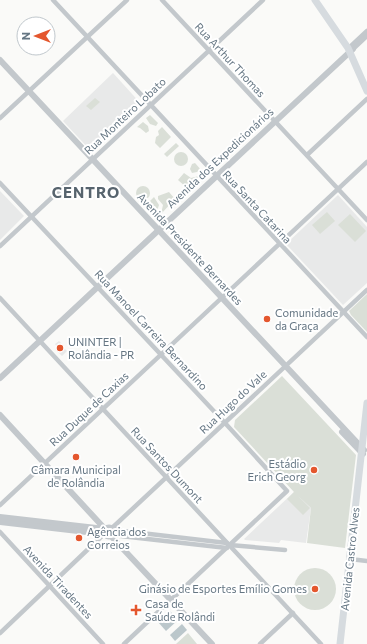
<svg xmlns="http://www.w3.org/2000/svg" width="367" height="644" font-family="Commissioner,sans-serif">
<rect width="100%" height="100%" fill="#fafaf8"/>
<!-- built -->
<g fill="#e8e9e9">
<polygon points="113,73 142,105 94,151 91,151 63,121"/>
<polygon points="0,191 24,216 0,240"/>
<polygon points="338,195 367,227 367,283 343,305 286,244"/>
<polygon points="59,341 62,344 61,345 67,351 62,356 55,349 57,347 55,344"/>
<polygon points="294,492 311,508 306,543 281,540 279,543 245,540 244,539"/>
</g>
<!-- green -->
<g fill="#dadfd7">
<polygon points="95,98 100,102 91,110 86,106"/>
<polygon points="150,115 158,123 156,126 150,124 146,118"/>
<polygon points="143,122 148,126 149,131 146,133 140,128 137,127"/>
<polygon points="162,127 171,137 160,148 155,143 156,137 159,135 158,131"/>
<polygon points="176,143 179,146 167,157 164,154"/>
<circle cx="181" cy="159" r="7"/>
<polygon points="195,163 202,171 192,173 190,169 192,164"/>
<polygon points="184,173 191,178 199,176 200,177 187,188 178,180"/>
<circle cx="143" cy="193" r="7"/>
<polygon points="169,192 175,199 161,214 163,205 158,199 158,196"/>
<polygon points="154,197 159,205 156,214 146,205"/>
<polygon points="327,212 335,221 320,234 312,225"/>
<polygon points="350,214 366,231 355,242 338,225"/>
<polygon points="367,294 367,332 351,315 349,311"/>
<polygon points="282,376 356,455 345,548 307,543 311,508 298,496 310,508 303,515 287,499 294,492 234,427 235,420"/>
<circle cx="315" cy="589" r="21"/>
<polygon points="188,633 197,644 176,644"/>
</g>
<!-- water -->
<g fill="#bbc7cb">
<polygon points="170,611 178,620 166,631 158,622"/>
<polygon points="182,624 187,630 175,641 170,635"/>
</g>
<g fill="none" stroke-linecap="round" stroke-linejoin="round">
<!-- minor -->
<g stroke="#c3c8cc" stroke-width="4.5">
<polyline points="53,0 367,337"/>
<polyline points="162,0 367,220"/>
<polyline points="351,46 367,31"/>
<polyline points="353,49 367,36"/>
<polyline points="0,118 127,0"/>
<polyline points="307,155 367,99"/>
<polyline points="0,183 225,423 287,491 124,644"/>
<polyline points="0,246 263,0"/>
<polyline points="0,298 321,644"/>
<polyline points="0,505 367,162"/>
<polyline points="112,528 367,290"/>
<polyline points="112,528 124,531 227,543"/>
<polyline points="0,532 103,644"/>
<polyline points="112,535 227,548"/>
<polyline points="230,545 285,550"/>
<polyline points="350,559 367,561"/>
<polyline points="0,633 104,534"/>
<polyline points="260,644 293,613"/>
</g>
<!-- tertiary -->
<g stroke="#c3c8cc" stroke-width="6">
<polyline points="0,60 364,450"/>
<polyline points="0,378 353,49"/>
<polyline points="0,415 105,529"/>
<polyline points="342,432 362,453 363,454"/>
<polyline points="0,517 105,529"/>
<polyline points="0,522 104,534"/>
<circle cx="109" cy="532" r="4.5"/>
<polyline points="111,536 212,644"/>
</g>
<!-- secondary -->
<g stroke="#d6dbdf" stroke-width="7">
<polyline points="315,0 348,48 367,91"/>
<polyline points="340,644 367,403"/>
</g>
</g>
<!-- markers -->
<g fill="#e4572e" stroke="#fff" stroke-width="1.5">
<circle cx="267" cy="319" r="4"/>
<circle cx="60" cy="348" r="4"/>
<circle cx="76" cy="457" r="4"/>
<circle cx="314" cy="470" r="4"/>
<circle cx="79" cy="538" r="4"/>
<circle cx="315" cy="589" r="4"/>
<path d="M134 604h4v4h4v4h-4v4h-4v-4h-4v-4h4z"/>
</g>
<g text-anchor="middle" stroke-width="4" stroke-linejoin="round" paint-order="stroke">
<!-- street labels -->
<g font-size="11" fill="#657683" stroke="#fff">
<text transform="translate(230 60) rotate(47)" y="4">Rua Arthur Thomas</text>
<text transform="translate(125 116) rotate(-43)" y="4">Rua Monteiro Lobato</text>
<text transform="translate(220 158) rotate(-43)" y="4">Avenida dos Expedicionários</text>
<text transform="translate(257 207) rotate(47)" y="4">Rua Santa Catarina</text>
<text transform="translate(190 249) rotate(47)" y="4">Avenida Presidente Bernardes</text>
<text transform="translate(151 330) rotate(47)" y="4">Rua Manoel Carreira Bernardino</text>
<text transform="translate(233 402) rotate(-43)" y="4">Rua Hugo do Vale</text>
<text transform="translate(89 409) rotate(-43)" y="4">Rua Duque de Caxias</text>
<text transform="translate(167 465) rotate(47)" y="4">Rua Santos Dumont</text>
<text transform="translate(350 559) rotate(-84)" y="4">Avenida Castro Alves</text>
<text transform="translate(58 582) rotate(47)" y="4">Avenida Tiradentes</text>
</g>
<!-- poi labels -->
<g font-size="11" fill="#657683" stroke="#fff" text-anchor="start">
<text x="275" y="317">Comunidade<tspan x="275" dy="13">da Graça</tspan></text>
<text x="68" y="346">UNINTER |<tspan x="68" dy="13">Rolândia - PR</tspan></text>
<text x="306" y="468" text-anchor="end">Estádio<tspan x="306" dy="13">Erich Georg</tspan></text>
<text x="76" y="474" text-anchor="middle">Câmara Municipal<tspan x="76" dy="13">de Rolândia</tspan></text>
<text x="87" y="536">Agência dos<tspan x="87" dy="13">Correios</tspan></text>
<text x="307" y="593" text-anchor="end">Ginásio de Esportes Emílio Gomes</text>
<text x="145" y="608">Casa de<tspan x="145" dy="13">Saúde Rolândi</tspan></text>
</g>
<!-- district labels -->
<g font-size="15" font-weight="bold" letter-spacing="1" fill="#57646e" stroke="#fff">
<text x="86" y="198">CENTRO</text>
</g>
</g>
<!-- north arrow -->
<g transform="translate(36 36) rotate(270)"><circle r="19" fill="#ffffff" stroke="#c1c8cd"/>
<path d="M0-3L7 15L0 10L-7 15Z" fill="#e4572e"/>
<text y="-6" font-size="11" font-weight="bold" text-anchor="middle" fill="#657683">N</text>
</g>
</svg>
